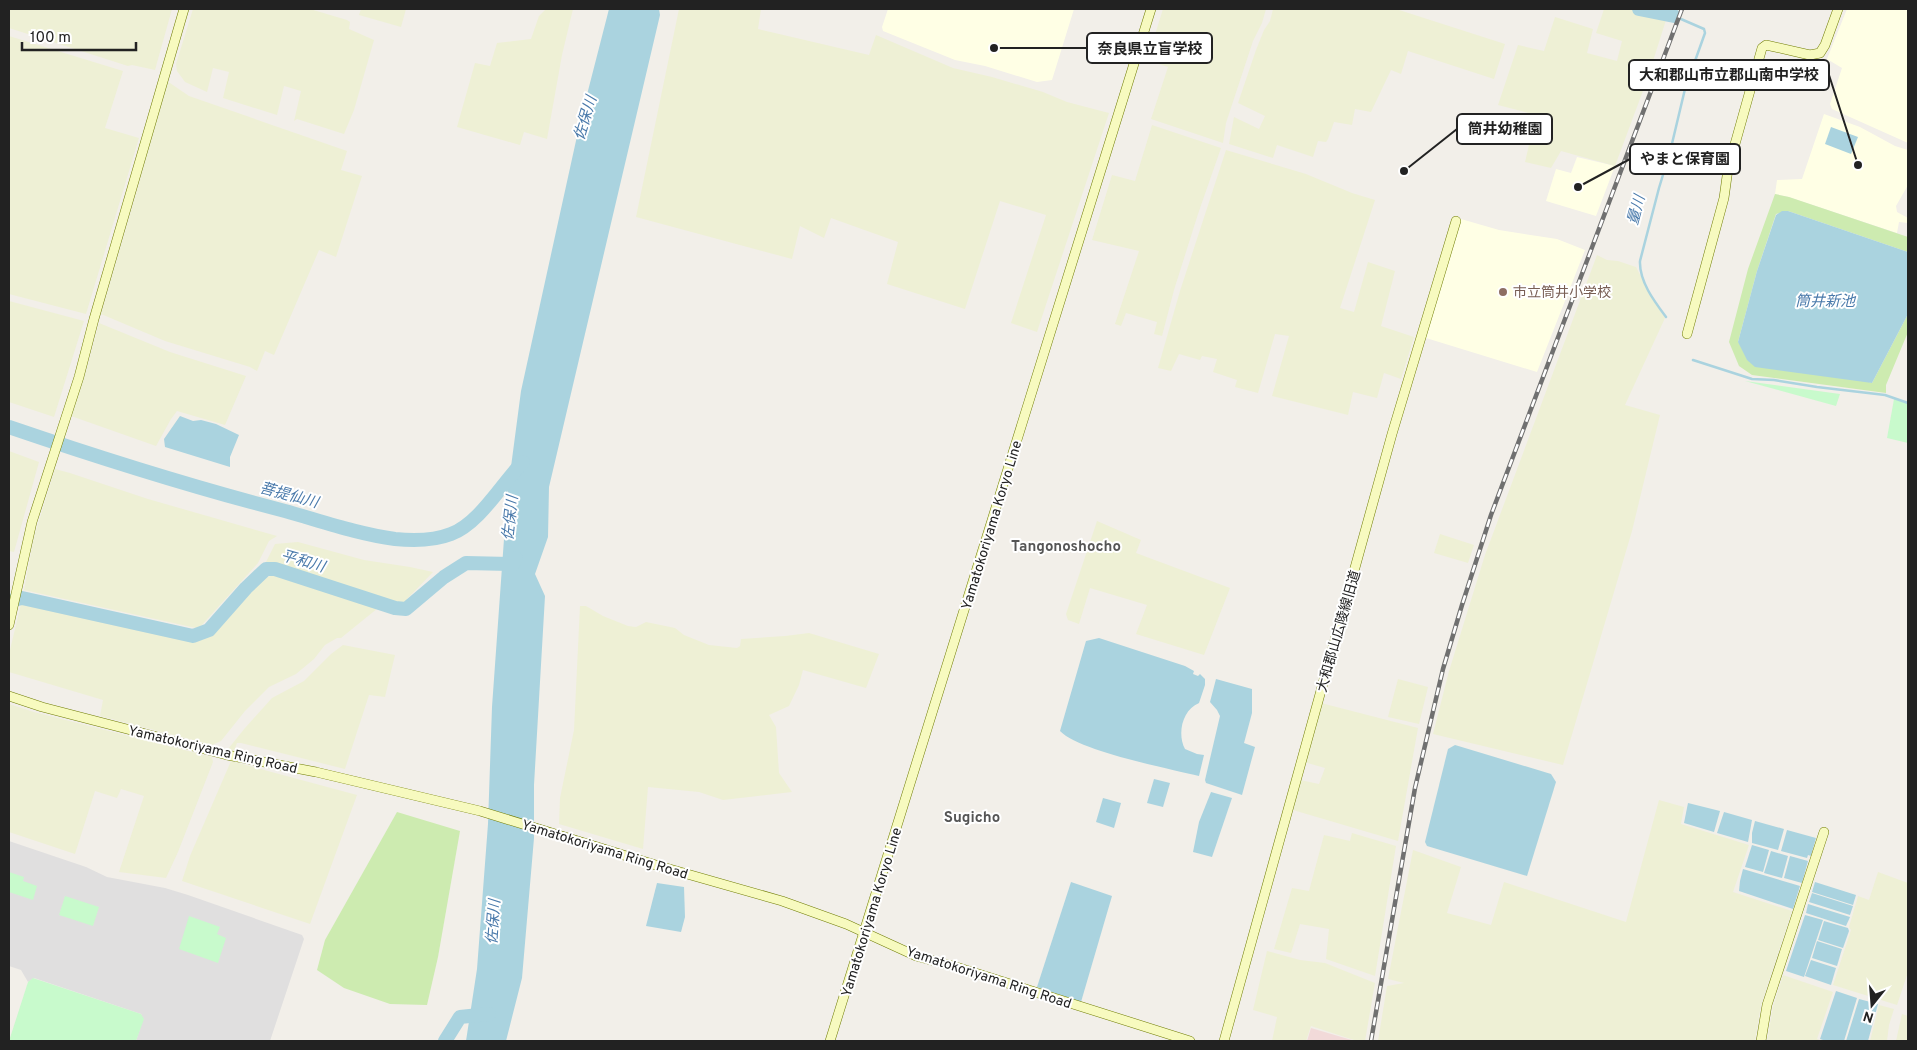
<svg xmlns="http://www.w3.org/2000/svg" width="1917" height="1050" font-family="Overpass,'Noto Sans JP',sans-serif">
<rect width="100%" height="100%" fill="#f2efe9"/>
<!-- residential -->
<polygon fill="#e0dfdf" points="9,841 86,867 107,877 165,888 188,895 302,935 304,939 270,1041 136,1041 143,1019 141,1014 34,978 28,982 21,970 9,966"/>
<!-- commercial -->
<polygon fill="#f2dad9" points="1311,1028 1355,1041 1307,1041"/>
<!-- education -->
<g fill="#ffffe5">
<polygon points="888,9 1074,9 1052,80 1037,82 985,66 955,60 883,31 882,27"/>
<polygon points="1847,9 1908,9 1908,143 1832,109 1830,104 1842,68 1827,59"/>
<polygon points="1824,114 1860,127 1895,146 1908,150 1908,185 1896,206 1897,212 1908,218 1908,223 1899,222 1897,233 1789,197 1775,194 1777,180 1802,179"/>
<polygon points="1577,157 1615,166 1596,216 1546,201 1556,169 1571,173"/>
<polygon points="1461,219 1499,230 1557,239 1585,250 1537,372 1426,338 1423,335"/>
</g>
<!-- farmland -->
<g fill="#eef0d5">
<polygon points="9,9 172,9 155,70 132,65 128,66 9,28"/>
<polygon points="193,9 310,9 347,20 350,22 349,29 374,40 354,110 344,134 297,119 294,121 301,91 284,86 277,115 223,98 229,72 213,68 207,92 185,82 177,71 176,64"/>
<polygon points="361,9 406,9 401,27 359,15"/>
<polygon points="546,9 573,9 562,55 547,139 524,132 520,145 457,127 475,63 490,66 497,43 531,39 539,16"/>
<polygon points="679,9 761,9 758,29 869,55 876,35 953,68 992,77 1043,92 1067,102 1109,113 1037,332 1011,323 1046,215 1000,201 965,309 887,284 898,242 831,218 824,238 800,226 792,259 636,217"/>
<polygon points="1163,9 1266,9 1262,23 1253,41 1226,123 1223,143 1151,119 1168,67 1147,60"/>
<polygon points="1273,9 1396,9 1505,44 1494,79 1408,51 1401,74 1391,70 1371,112 1355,109 1352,125 1334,122 1328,139 1326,142 1318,141 1313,157 1277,145 1273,158 1229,144 1234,117 1259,129 1265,116 1238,103 1256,50 1264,30 1270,21"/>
<polygon points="1604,9 1630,9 1666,20 1647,80 1615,166 1561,151 1551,168 1525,162 1536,115 1498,105 1518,45 1544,51 1555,17 1593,29 1587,53 1617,61 1622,41 1596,33"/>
<polygon points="9,36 123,71 105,128 139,138 86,314 9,294"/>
<polygon points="167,81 189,96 347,151 341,170 362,176 336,257 319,250 274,355 265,351 257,371 250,367 165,341 101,314 134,201"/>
<polygon points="1152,125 1221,148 1198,214 1174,290 1162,336 1154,334 1157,322 1126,313 1121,326 1115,324 1139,251 1092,240 1112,175 1135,181"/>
<polygon points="1226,150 1306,174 1352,193 1375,200 1340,308 1354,312 1368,262 1395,271 1381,326 1414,337 1401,379 1384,373 1377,398 1353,392 1348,415 1272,396 1289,336 1275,334 1258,393 1235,387 1237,380 1213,372 1217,359 1202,356 1200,360 1179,354 1171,371 1158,368 1180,291"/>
<polygon points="1597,255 1607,260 1618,261 1636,267 1652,298 1665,318 1625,405 1660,415 1632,531 1563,765 1433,734 1449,671 1485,555"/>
<polygon points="9,301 84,321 54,417 9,402"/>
<polygon points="99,323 170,352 246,376 225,425 177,411 171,419 156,446 71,416 87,368"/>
<polygon points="9,451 39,462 14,552 9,551"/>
<polygon points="55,469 70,473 148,499 277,536 269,541 258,563 200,627 196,628 24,590 34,537"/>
<polygon points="1097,521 1141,540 1136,553 1230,588 1204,655 1136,634 1147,605 1090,588 1079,624 1068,620 1066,614"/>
<polygon points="1440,534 1474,545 1468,563 1434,553"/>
<polygon points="298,542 364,560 410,567 433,572 407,599 407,602 403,604 276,565 264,566 275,544"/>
<polygon points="274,575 378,608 341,638 337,638 325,645 314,659 296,674 269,687 245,711 221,741 212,745 100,716 103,700 9,672 9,654 21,604 172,636 184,641 199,641 210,636 264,578"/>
<polygon points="580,606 586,606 603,616 628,626 636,627 646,622 675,628 684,635 709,645 737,648 740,646 741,639 785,636 809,633 879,654 866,688 803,670 799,685 789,706 769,715 776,727 779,773 792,792 723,800 699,792 648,787 643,849 559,824 560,798 574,730"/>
<polygon points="343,645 395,655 385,697 369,695 345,769 241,743 237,743 234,751 228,749 245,728 272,698 304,681 331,654"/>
<polygon points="1398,679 1428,687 1419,724 1388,717"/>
<polygon points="1321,703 1418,728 1398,841 1293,810 1300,780 1319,784 1325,768 1304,762"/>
<polygon points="9,704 34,712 212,757 213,762 178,852 166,878 119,872 144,796 121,789 117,798 95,791 75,854 9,832"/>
<polygon points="231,761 357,795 310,924 182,881 190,856"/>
<polygon points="1659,800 1684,807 1681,824 1749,845 1733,892 1792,911 1761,1005 1755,1041 1378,1041 1387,986 1404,983 1388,979 1413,850 1461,867 1447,913 1491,925 1504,882 1626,922"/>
<polygon points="1352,833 1396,846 1375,976 1326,959 1329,929 1300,924 1291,953 1274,949 1292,888 1309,891 1324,835 1350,841"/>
<polygon points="1878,872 1908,883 1908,972 1897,1005 1833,985 1851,930 1849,927 1858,896 1869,900"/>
<polygon points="1267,951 1300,960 1325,963 1375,983 1365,1041 1357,1041 1311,1026 1306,1041 1272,1041 1277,1017 1253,1010"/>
<polygon points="1783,975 1833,992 1817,1039 1822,1041 1767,1041 1773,1007"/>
<polygon points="1879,1005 1894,1009 1889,1025 1887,1041 1870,1041"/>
<polygon points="1902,1014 1908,1016 1908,1041 1896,1041"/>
</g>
<!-- grass -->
<g fill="#cdebb0">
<polygon points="1775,194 1789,197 1908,237 1908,252 1788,211 1776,214 1757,271 1738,342 1872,383 1908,314 1908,332 1886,385 1886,393 1752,375 1739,366 1729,342 1748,269"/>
<polygon points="397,812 460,831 438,957 427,1005 390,1004 344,988 317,970 325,940"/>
</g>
<!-- park -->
<g fill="#c8facc">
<polygon points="1745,381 1840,394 1836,406"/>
<polygon points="1894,399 1908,404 1908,443 1887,438"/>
<polygon points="9,872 24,877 23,881 37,886 33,900 9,892"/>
<polygon points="65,896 99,907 93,926 59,915"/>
<polygon points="189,916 220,927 217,934 226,938 218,963 179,949"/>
<polygon points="33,978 141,1014 144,1019 136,1041 9,1041 28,982"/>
</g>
<!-- water -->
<g fill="#aad3df">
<polygon points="609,9 659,9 660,15 549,487 548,537 535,574 545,596 534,785 534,838 522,978 506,1041 466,1041 477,969 488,824 492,707 507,497 521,391 581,118"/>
<polygon points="1831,127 1858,137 1851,154 1825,144"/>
<polygon points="1782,211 1788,211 1908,252 1908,314 1872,383 1755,367 1747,360 1738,342 1757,271 1776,215"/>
<polygon points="180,416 193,421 201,420 216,424 239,435 230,457 230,467 165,447 164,439"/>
<path d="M 1099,638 L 1185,666 L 1194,671 L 1193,674 L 1198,676 L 1200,674 L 1205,679 L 1205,685 L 1199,703 C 1182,710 1177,734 1185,749 L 1197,754 L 1204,755 L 1199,776 C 1170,769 1079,751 1060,731 L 1086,641 Z"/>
<polygon points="1216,679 1252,689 1252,713 1244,743 1255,747 1242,795 1206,783 1205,780 1220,716 1217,710 1210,702"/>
<polygon points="1455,745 1551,774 1556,782 1527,876 1427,846 1425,842 1448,749"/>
<polygon points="1154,779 1170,783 1163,807 1147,803"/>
<polygon points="1211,792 1232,798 1212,857 1193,852 1199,822"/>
<polygon points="1103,798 1121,803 1114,828 1096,822"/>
<polygon points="1688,803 1720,811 1714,832 1684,823"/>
<polygon points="1724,812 1752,820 1748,842 1717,833"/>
<polygon points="1755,821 1784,829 1778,850 1752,843 1752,833"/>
<polygon points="1787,830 1816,838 1811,856 1808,855 1807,858 1781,851"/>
<polygon points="1752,845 1769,850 1763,872 1745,867"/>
<polygon points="1771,851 1788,856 1782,878 1764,873"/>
<polygon points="1790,856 1808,861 1802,883 1784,878"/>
<polygon points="1743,869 1800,886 1793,909 1739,891 1740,881"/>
<polygon points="1071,882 1112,896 1081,1002 1037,987"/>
<polygon points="1815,882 1856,895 1853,905 1812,892"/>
<polygon points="657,883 684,887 685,917 681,932 646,926"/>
<polygon points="1812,893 1853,906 1850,915 1809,902"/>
<polygon points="1808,904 1850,917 1846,926 1806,913"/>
<polygon points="1805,915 1823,920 1804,977 1786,971"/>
<polygon points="1824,921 1848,928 1849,931 1843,948 1818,940"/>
<polygon points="1817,941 1842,949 1837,966 1812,958"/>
<polygon points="1811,960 1836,968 1831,985 1805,976"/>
<polygon points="1836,991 1857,998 1844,1041 1826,1041 1820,1039"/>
<polygon points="1859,999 1878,1004 1868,1041 1846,1041"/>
</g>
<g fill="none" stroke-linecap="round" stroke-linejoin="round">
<!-- stream -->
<g stroke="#aad3df" stroke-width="2.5">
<path d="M 1666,317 C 1654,301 1639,281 1640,261 L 1659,188 L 1670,152 L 1685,89 L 1705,33 L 1704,29 L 1674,16"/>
<polyline points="1693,360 1752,379 1774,380 1817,387 1885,395 1908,403"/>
</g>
<!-- river -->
<g stroke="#aad3df" stroke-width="14">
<polyline points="1639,9 1674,16"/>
<path d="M 9,427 C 100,458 192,487 285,511 C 321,521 358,534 395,539 C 414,541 433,541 451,534 C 480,523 502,483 523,462"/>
<polyline points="9,601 22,598 193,636 209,630 246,588 266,569 275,569 395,608 406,609 444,577 466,563 513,564 516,558"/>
<polyline points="445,1041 460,1017 489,1014"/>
</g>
<defs>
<g id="secondary">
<polyline points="1687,334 1724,198 1728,169 1762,48 1766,45 1810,55 1820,53 1825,45 1838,9"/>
<polyline points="9,625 32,522 79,377 94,319 184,9"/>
<polyline points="9,696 42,707 227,755 316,772 480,811 659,866 782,901 846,924 916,956 953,966 1190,1041"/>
<polyline points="830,1041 1151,9"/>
<polyline points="1224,1041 1392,434 1456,221"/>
<polyline points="1761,1041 1767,1005 1824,832"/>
</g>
</defs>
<!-- secondary casing -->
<use href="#secondary" stroke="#707d05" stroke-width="10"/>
<!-- secondary -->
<use href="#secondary" stroke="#f7fabf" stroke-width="9"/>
<defs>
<polyline id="rail" points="1371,1041 1415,788 1443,669 1462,605 1491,515 1682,9"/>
</defs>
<!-- rail casing -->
<use href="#rail" stroke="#707070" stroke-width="4.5"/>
<!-- rail -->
<use href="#rail" stroke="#fff" stroke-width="2.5" stroke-dasharray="8" stroke-linecap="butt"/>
</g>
<!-- markers -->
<circle fill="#8d6e63" stroke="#fff" stroke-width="2" cx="1503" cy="292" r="5"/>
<g text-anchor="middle" stroke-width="4" stroke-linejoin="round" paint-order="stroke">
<!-- education labels -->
<g font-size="14" fill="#785e54" stroke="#fff" text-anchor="start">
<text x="1513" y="297">市立筒井小学校</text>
</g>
<!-- street labels -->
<g font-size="14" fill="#222" stroke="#fff">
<text transform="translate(991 525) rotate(-73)" y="5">Yamatokoriyama Koryo Line</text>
<text transform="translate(1338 631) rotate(-74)" y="5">大和郡山広陵線旧道</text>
<text transform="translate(213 749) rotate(13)" y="5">Yamatokoriyama Ring Road</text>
<text transform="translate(605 849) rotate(17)" y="5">Yamatokoriyama Ring Road</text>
<text transform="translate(871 912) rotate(-73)" y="5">Yamatokoriyama Koryo Line</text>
<text transform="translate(989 977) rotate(18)" y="5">Yamatokoriyama Ring Road</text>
</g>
<!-- water labels -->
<g font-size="15" font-style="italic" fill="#4a7aab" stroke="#fff">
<text transform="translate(585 118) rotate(-73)" y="5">佐保川</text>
<text transform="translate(1636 210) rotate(-75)" y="5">量川</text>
<text x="1825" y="306">筒井新池</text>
<text transform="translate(289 495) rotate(15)" y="5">菩提仙川</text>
<text transform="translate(510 518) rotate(-84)" y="5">佐保川</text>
<text transform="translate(303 561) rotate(16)" y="5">平和川</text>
<text transform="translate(493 922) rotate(-86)" y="5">佐保川</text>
</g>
<!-- neighbourhood labels -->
<g font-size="15" font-weight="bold" fill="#555" stroke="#fff">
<text x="1066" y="551">Tangonoshocho</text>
<text x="972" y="822">Sugicho</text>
</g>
</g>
<!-- callouts -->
<path fill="none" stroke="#222" stroke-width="2" d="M994 48L1087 48M1858 165L1829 75M1404 171L1457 129M1578 187L1630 159"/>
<g fill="#222" stroke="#fff" stroke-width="2">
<circle cx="994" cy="48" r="5"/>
<circle cx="1858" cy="165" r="5"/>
<circle cx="1404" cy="171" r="5"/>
<circle cx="1578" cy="187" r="5"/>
</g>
<g fill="#fff" stroke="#222" stroke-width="2">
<rect x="1087" y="33" width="125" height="30" rx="5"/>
<rect x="1629" y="60" width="200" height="30" rx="5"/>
<rect x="1457" y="114" width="95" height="30" rx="5"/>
<rect x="1630" y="144" width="110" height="30" rx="5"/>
</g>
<g font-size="15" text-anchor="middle" font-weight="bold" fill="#222">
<text x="1150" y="54">奈良県立盲学校</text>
<text x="1729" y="80">大和郡山市立郡山南中学校</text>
<text x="1505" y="134">筒井幼稚園</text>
<text x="1685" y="164">やまと保育園</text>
</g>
<!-- border -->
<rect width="1917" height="1050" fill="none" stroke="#222222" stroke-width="20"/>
<!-- north arrow -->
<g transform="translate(1872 1005) rotate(197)" stroke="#ffffff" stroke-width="4" paint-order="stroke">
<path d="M0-4L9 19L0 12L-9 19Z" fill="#222222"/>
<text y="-8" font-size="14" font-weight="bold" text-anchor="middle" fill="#222222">N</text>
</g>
<!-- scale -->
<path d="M22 42v8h114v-8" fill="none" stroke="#222222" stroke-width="2.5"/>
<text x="30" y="42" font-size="15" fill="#222222" stroke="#ffffff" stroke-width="4" paint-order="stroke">100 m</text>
</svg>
